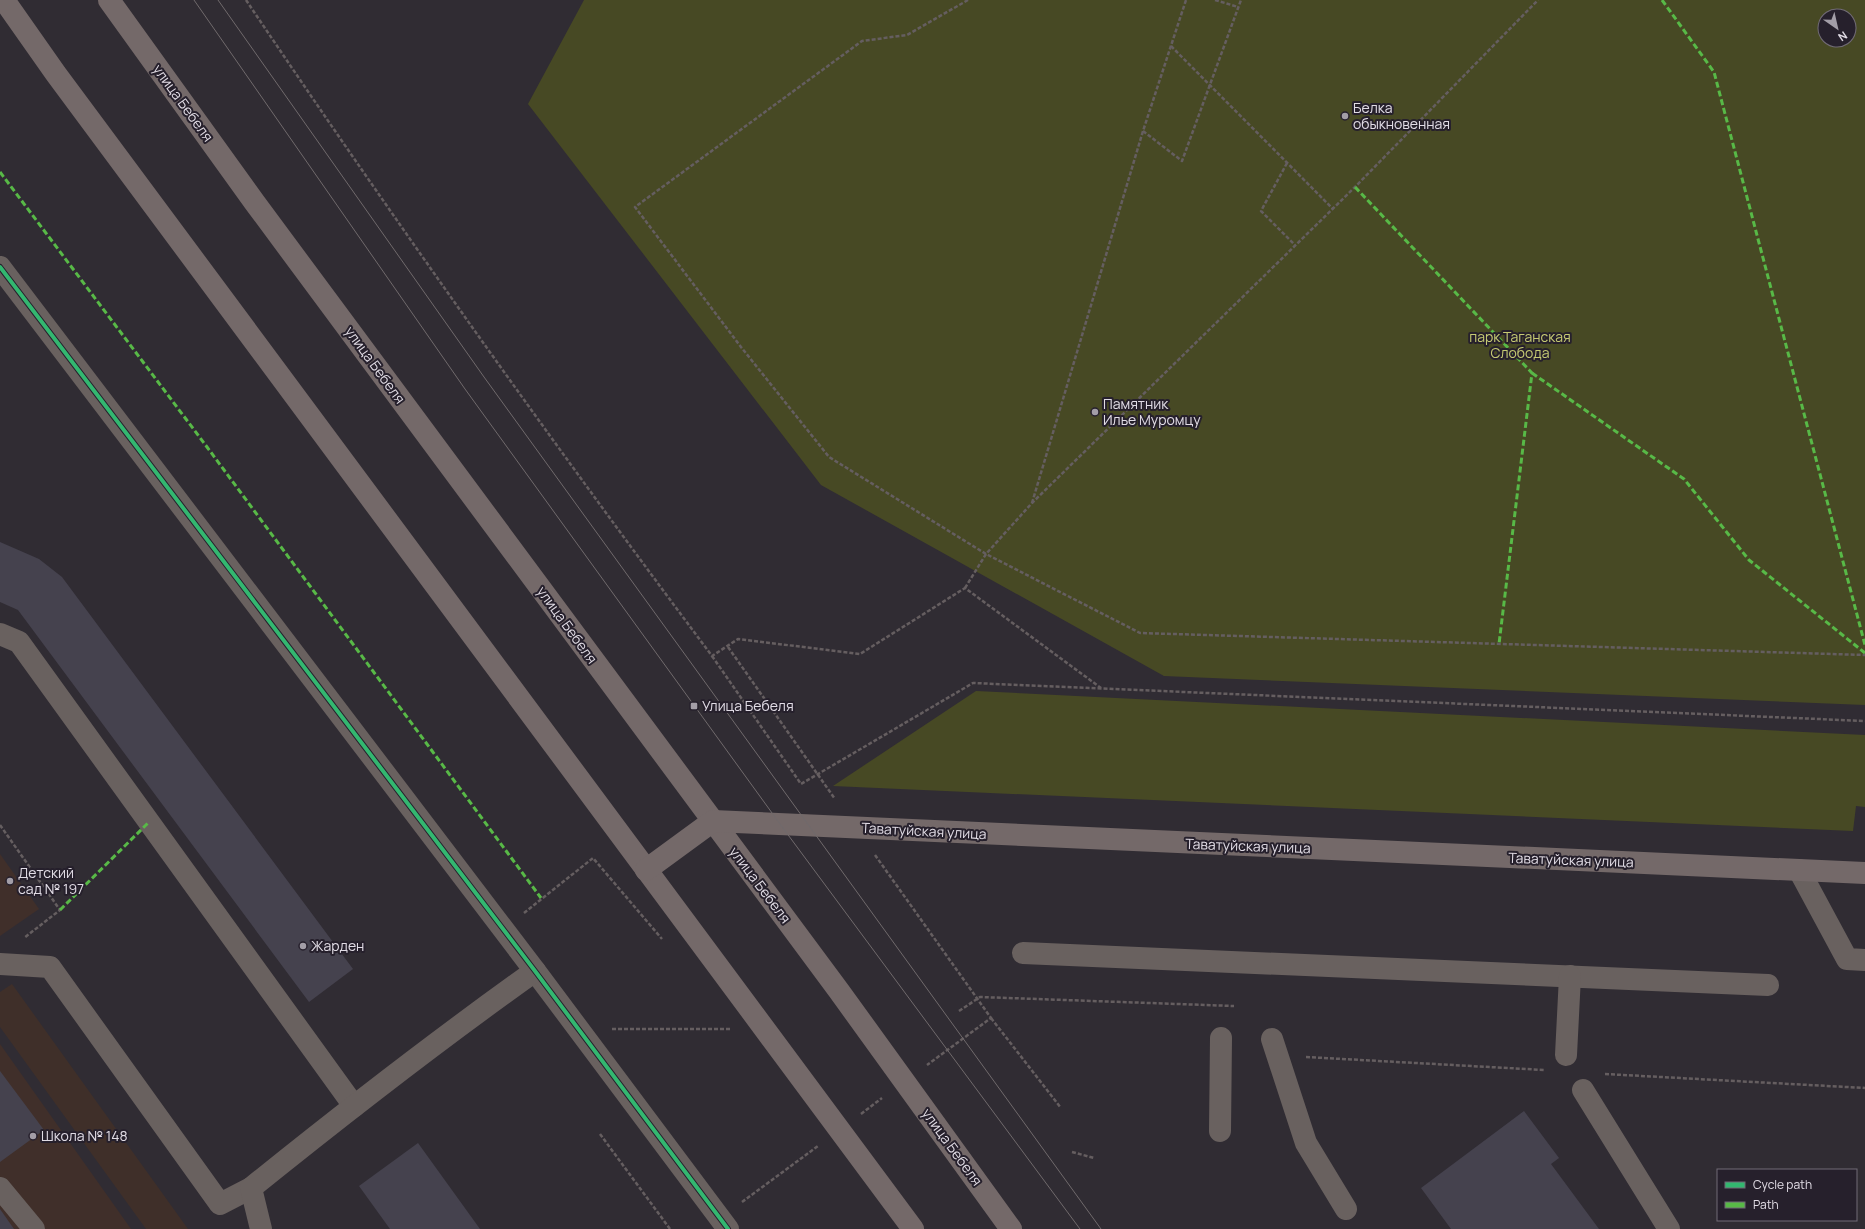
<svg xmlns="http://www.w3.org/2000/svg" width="1865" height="1229" font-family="Manrope,sans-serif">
<rect width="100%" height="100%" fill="#302c33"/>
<!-- industrial -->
<polygon fill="#3f2f29" points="12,984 188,1229 146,1229 0,1027 0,992"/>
<!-- education -->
<g fill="#402f2a">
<polygon points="0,854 39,909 0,936"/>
<polygon points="0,1044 131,1229 0,1229"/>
</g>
<!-- green -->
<g fill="#474924" fill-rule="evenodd">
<path d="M 584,0 L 1865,0 L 1865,705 L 1164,676 L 821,485 L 528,104 ZM 1825,16 L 1849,16 L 1849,40 L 1825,40 Z"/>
<polygon points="976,691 1865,735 1865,807 1856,806 1853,831 833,786"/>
</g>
<!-- building -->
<g fill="#45424e">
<polygon points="0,542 39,559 62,577 353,969 309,1002 18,610 0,602"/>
<polygon points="0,1071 44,1130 0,1162"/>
<polygon points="1524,1111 1559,1158 1551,1164 1599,1229 1451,1229 1421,1188"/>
<polygon points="418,1143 480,1229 390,1229 359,1186"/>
<polygon points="0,1209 14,1229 0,1229"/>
</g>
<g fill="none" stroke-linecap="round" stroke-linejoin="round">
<!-- path -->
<g stroke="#655e60" stroke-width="2.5" stroke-dasharray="4 2" stroke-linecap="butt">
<path d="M 246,0 C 396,223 551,441 712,656 L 738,639 L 860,654 L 965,588 L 1101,688"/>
<polyline points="968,0 907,35 862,41 635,207 741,347 829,457 986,554 1140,633 1865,655"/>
<polyline points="1215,0 1238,7"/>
<polyline points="1171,46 1333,209"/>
<polyline points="1143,131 1182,161 1241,0"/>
<polyline points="1287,163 1261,211 1295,245"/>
<polyline points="1032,503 1143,131 1186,0"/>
<polyline points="965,588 986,554 1032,503 1355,187 1538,0"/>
<polyline points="728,647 835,799"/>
<polyline points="712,656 801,784 973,683 1865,721"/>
<polyline points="0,825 60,910 24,938"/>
<polyline points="875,855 991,1018 927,1065"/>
<polyline points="524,913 593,858 662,939"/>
<polyline points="959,1011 980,997 1234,1006"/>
<polyline points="991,1018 1061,1108"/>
<polyline points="612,1029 731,1029"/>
<polyline points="1306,1057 1544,1070"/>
<polyline points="1605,1074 1865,1088"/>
<polyline points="861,1114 882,1098"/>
<polyline points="600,1134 670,1229"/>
<polyline points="1072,1152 1094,1158"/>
<polyline points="742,1202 818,1146"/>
</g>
<!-- minor -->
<g stroke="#69615f" stroke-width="22">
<polyline points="0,267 535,971 728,1229"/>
<polyline points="0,634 19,642 354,1106"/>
<polyline points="1799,870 1847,959 1865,960"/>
<polyline points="1023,953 1768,985"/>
<polyline points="0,964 50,967 220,1204 251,1188"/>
<polyline points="1272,1039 1306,1143 1346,1209"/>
<polyline points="1566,1055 1570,976"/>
<polyline points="1583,1090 1669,1229"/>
<polyline points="1220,1131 1221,1038"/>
<polyline points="0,1188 34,1229"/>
<path d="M 261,1229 L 251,1188 C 344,1113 438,1040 535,971"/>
</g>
<!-- major -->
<g stroke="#746969" stroke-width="22">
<polyline points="4,0 56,74 913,1229"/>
<polyline points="109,0 255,203 839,991 1011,1229"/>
<polyline points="646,870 713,821 1865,873"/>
</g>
<!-- tram -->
<g stroke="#706a6c" stroke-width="1">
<polyline points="194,0 465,389 780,824 1080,1229"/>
<polyline points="218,0 484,377 1101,1229"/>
</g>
<!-- quiet -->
<g stroke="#58b947" stroke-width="3" stroke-dasharray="6 3" stroke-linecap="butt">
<polyline points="1662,0 1714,72 1865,645"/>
<polyline points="0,172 207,447 541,898"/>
<polyline points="1355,187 1532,373 1499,644"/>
<polyline points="1532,373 1684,479 1749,560 1865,653"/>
<polyline points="60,910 149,822"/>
</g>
<defs>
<polyline id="cycleway" points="0,267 535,971 728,1229"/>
</defs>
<!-- cycleway casing -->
<use href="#cycleway" stroke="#26202c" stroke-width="6"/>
<!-- cycleway -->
<use href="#cycleway" stroke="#33b770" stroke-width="4"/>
</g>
<!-- markers -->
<g fill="#a39ea7" stroke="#26202c" stroke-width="1.5">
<circle cx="1345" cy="116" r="4"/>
<circle cx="1095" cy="412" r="4"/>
<rect x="690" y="702" width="8" height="8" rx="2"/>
<circle cx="10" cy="881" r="4"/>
<circle cx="303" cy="946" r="4"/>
<circle cx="33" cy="1136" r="4"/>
</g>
<g text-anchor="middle" stroke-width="4" stroke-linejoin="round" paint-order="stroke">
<!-- street labels -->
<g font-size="14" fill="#e1dce5" stroke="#26202c">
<text transform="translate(183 103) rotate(54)" y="5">улица Бебеля</text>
<text transform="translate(375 365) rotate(54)" y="5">улица Бебеля</text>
<text transform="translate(567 625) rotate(54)" y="5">улица Бебеля</text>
<text transform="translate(924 831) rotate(3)" y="5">Таватуйская улица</text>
<text transform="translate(1248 846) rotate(2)" y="5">Таватуйская улица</text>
<text transform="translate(1571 860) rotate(2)" y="5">Таватуйская улица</text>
<text transform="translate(760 885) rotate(53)" y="5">улица Бебеля</text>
<text transform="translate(952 1147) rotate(54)" y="5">улица Бебеля</text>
</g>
<!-- poi labels -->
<g font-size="14" fill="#e1dce5" stroke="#26202c" text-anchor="start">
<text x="1353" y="113">Белка<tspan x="1353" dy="16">обыкновенная</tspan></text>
<text x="1103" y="409">Памятник<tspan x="1103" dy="16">Илье Муромцу</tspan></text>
<text x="702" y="711">Улица Бебеля</text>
<text x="18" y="878">Детский<tspan x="18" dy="16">сад № 197</tspan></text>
<text x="311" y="951">Жарден</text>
<text x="41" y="1141">Школа № 148</text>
</g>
<!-- park labels -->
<g font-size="14" fill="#c6cb73" stroke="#26202c">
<text x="1520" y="342">парк Таганская<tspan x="1520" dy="16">Слобода</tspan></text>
</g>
</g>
<!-- legend -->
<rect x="1717" y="1169" width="140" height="52" fill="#26202c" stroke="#716b76"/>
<rect x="1725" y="1182" width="20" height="6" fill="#33b770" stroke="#716b76"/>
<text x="1753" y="1189" font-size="12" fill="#e1dce5">Cycle path</text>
<rect x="1725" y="1202" width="20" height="6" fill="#58b947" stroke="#716b76"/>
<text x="1753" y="1209" font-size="12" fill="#e1dce5">Path</text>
<!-- north arrow -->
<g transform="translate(1837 28) rotate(146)"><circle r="19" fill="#26202c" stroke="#716b76"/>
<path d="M0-3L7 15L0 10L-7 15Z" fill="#a39ea7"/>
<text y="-6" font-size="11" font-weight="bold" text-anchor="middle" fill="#e1dce5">N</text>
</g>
</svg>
